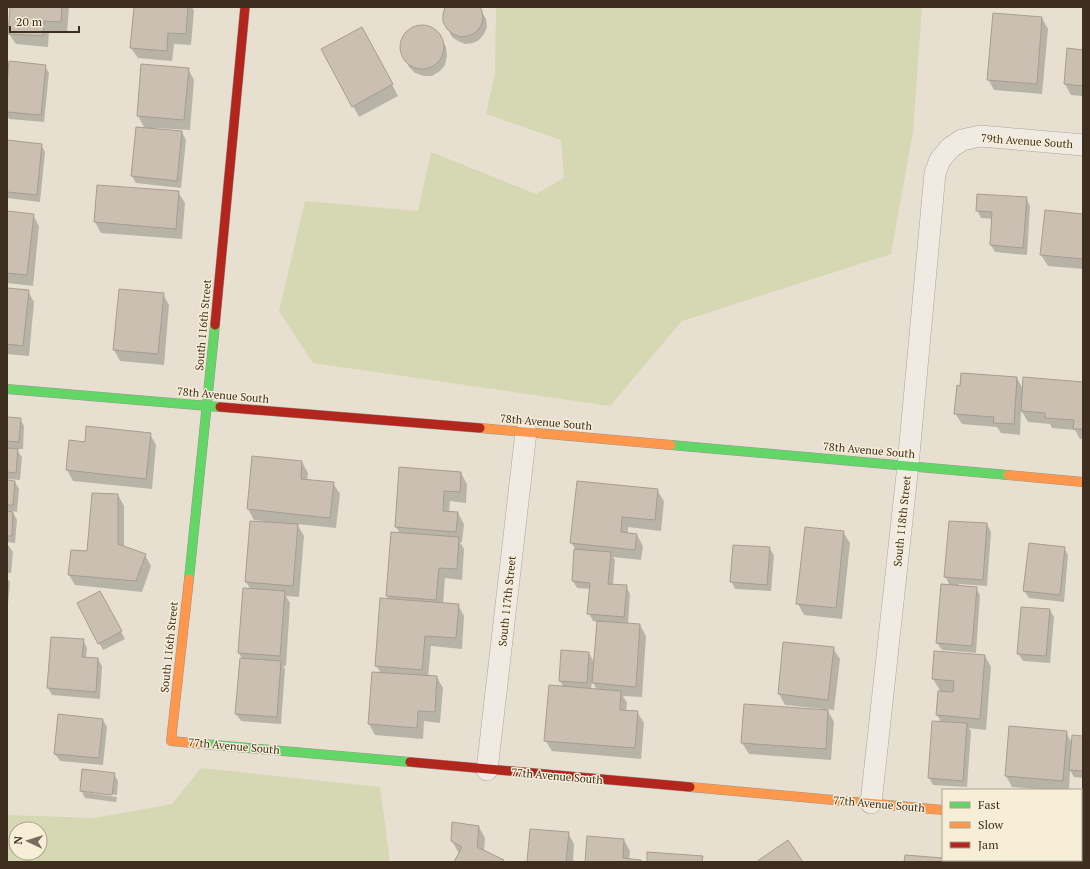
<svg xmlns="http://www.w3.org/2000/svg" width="1090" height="869" font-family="'PT Serif',serif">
<rect width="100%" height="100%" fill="#e7e0d1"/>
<!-- green -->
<g fill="#d6d7b3" fill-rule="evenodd">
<polygon points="496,7 922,7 913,131 891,254 682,321 610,406 313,363 279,311 305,201 418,211 431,152 536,194 564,178 561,140 486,114 495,74"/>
<path d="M 201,768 L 380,787 L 390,862 L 7,862 L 7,815 L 95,818 L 172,804 ZM 16,829 L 40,829 L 40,853 L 16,853 Z"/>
</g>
<!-- shadow -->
<g fill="#0003" fill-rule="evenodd">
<polygon points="11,7 69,7 67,33 49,31 48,47 16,44 9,34"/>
<polygon points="135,7 192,7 194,11 191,45 174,44 172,61 138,58 131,48"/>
<polygon points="446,7 479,7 486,19 487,27 484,34 479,40 473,43 465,44 458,41 452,37 448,29"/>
<polygon points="1042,18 1048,29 1042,94 994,90 988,79"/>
<polygon points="420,26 429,27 437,32 446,47 447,56 445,65 440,71 432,76 424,76 415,73 409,67 401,51 401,42 405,35 412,29"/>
<polygon points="368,39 398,96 359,117 353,106"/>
<polygon points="1068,50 1083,51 1083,96 1071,95 1065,84"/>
<polygon points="45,66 49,73 44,122 9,119 7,115 7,92"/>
<polygon points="188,69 194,80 190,130 155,128 155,130 182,132 186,140 181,188 136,183 132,176 145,129 138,116"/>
<polygon points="7,141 41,145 45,152 40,202 7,198"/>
<polygon points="98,186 178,192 185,203 182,239 101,233 95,222"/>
<polygon points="1026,198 1030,206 1027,255 995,252 991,245 993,219 981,218 977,210"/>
<polygon points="7,212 33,215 39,226 33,286 7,283"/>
<polygon points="1083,215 1083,269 1048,266 1041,255"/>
<polygon points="7,289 28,291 34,302 29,356 7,354"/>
<polygon points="163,294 169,305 164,365 120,361 114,350"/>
<polygon points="1017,378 1023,389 1083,383 1083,439 1080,439 1075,430 1052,428 1050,424 1028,422 1021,410 1020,435 1001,433 997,427 962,424 955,413"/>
<polygon points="7,418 20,419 24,426 23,449 16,449 22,457 20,480 7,479"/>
<polygon points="150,434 156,445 152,489 73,481 67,470 70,441 86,443"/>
<polygon points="302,462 308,473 307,481 333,483 340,494 336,528 297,524 304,536 299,597 286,596 290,603 286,666 283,666 285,669 281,724 241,721 236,714 243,660 239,653 251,590 246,582 251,522 263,523 263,521 254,520 248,509"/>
<polygon points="461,473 467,484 466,503 450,501 449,512 458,513 464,524 462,542 460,542 464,549 462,580 445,578 443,604 458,605 464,616 462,649 431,646 428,677 437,677 443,688 440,723 424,721 423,739 375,735 369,724 373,673 381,673 376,666 389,600 387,596 400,534 396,527"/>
<polygon points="7,481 15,482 19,489 17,512 12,511 17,520 15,543 7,542"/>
<path d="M 657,490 L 664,501 L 661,531 L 628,527 L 628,534 L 637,535 L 643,546 L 641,560 L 613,557 L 615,560 L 613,585 L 626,586 L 630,594 L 628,624 L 640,625 L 646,636 L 642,697 L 623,696 L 627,703 L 626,711 L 637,712 L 644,723 L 641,759 L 552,751 L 545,740 L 564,688 L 560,681 L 589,653 L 594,662 L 598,622 L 593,621 L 589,614 L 591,589 L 577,588 L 573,581 L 575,549 L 571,542 ZM 592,681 L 597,690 L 591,690 Z"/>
<polygon points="118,495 124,506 124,548 145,555 151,566 142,592 75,585 69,575 87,552"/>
<polygon points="987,524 991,532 987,586 959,584 959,586 976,588 980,595 976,653 942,650 937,643 950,586 945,576"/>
<polygon points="843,532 850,543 842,619 804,615 798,604"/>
<polygon points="7,545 8,545 13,552 11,573 7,573"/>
<polygon points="769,548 774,555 771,591 735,589 731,581"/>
<polygon points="1064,548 1068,555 1064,602 1029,598 1024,591"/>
<polygon points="7,578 10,582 8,604 7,604"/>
<polygon points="104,599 125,639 103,650 99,643"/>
<polygon points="1050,610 1054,617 1050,663 1023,661 1018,653"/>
<polygon points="52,638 83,640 87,648 86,658 98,659 102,666 100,699 52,695 48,688"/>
<polygon points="784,643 833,648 840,659 834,710 827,709 834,722 831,760 749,754 742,743 823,711 823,709 785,705 779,694"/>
<polygon points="935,652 985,656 991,667 986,730 969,728 971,731 967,787 933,785 929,778 941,722 937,715 939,692 941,692 933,679"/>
<polygon points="103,720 107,727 103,765 60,761 55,754"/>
<polygon points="1009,728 1066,732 1072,743 1083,737 1083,778 1074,777 1070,770 1069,790 1049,790 1012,787 1006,776"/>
<polygon points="114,774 118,781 117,795 84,790 84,792 117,797 116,802 85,798 81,790"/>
<polygon points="479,827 485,838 484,851 504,862 456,862 460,853 458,852 452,841"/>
<polygon points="568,833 574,844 573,862 528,862"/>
<polygon points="624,840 630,851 629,860 641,861 641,862 586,862"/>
</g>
<!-- building -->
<g fill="#cbbfb2" stroke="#a89c90">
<polygon points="10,7 62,7 61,22 44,21 43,36 8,34"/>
<polygon points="134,7 188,7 186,34 168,33 167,51 130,48"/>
<polygon points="445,7 480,7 482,11 483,19 481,26 475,33 468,36 460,37 453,34 447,29 443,22 443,14"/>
<polygon points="993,13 1042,17 1037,84 987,80"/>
<circle cx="422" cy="47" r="22"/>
<polygon points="362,27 393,84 352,107 321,49"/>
<polygon points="1067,48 1083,50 1083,86 1064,84"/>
<polygon points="9,61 46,65 41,115 7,112 7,83"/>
<polygon points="141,64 189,68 184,120 137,116"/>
<polygon points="136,127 182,131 177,181 131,176"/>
<polygon points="7,140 42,144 37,195 7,192"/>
<polygon points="97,185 179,191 176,229 94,222"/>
<polygon points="977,194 1027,197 1023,248 990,245 992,212 976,211"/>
<polygon points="1045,210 1083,214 1083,259 1040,255"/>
<polygon points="7,211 34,214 27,275 7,273"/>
<polygon points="7,288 29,290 23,346 7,344"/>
<polygon points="119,289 164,293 158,354 113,350"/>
<polygon points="961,373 1017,377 1014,424 993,423 994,417 954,414 957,385 960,386"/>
<polygon points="1023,377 1083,382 1083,429 1073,429 1074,420 1045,418 1045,413 1021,411"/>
<polygon points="7,417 21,418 19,442 7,441"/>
<polygon points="86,426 151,433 146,479 66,470 69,440 85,442"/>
<polygon points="7,448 18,449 16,473 7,472"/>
<polygon points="252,456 302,461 301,479 334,482 330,518 247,509"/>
<polygon points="399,467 461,472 460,492 444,491 443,511 458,512 456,532 395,527"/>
<polygon points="7,480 15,481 13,505 7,505"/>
<polygon points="577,481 658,489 655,520 622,517 621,532 637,534 635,550 570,543"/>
<polygon points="92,493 118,494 118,544 146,554 136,581 68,575 71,550 87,551"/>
<polygon points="7,511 13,512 12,536 7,536"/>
<polygon points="250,521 298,524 293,586 245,582"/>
<polygon points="949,521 987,523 983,580 944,577"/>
<polygon points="805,527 844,531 836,608 796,604"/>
<polygon points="391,532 459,537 457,569 439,568 436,600 386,596"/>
<polygon points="1029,543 1065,547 1060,595 1023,591"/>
<polygon points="733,545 770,547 767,585 730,582"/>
<polygon points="574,549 611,552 608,584 627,585 624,617 587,614 590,583 572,581"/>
<polygon points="941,584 977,587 972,646 936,643"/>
<polygon points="243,588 285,591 280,656 238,653"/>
<polygon points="100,591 122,631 98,644 77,603"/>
<polygon points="380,598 459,604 456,638 425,636 422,670 375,666"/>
<polygon points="1021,607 1050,609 1046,656 1017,654"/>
<polygon points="597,621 640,624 636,687 592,683"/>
<polygon points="51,637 84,639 82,657 98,658 96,692 47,688"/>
<polygon points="783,642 834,647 828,700 778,694"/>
<polygon points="561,650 589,652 587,683 559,681"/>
<polygon points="934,651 985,655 980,719 936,715 938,691 953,692 954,681 932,679"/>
<polygon points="240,658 281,661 277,717 235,714"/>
<polygon points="372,672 437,676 435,712 418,711 417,728 368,724"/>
<polygon points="549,685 621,691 620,710 638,711 635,748 544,741"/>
<polygon points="744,704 828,710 826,749 741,743"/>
<polygon points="58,714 103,719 99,758 54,754"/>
<polygon points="932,721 967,723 963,781 928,778"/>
<polygon points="1009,726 1067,731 1063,781 1005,776"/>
<polygon points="1072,735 1083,736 1083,771 1069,770"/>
<polygon points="82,769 115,773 112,795 80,791"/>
<polygon points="452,822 479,826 477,847 504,860 503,862 454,862 462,847 451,841"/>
<polygon points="530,829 569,832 566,862 527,862"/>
<polygon points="587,836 624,839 623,858 641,860 641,862 585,862"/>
<polygon points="788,840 803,862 756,862"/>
<polygon points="647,852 703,856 702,862 647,862"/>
<polygon points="905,855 943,858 943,860 963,860 963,862 904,862"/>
</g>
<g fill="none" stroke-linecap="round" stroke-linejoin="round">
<defs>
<g id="street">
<polyline points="487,770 526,432"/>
<polyline points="871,803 908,465 935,173 940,160 950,148 962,140 980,136 1083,145"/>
<polyline points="1081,824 1083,824"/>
</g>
<g id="fast">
<polyline points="7,389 220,407"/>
<polyline points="671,445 1008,475"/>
<polyline points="189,579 215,325"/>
<polyline points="203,744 410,762"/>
</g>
<g id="slow">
<polyline points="480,428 671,445"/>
<polyline points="1008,475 1083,482"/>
<polyline points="189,579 171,741 203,744"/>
<polyline points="690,787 943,810"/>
</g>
<g id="jam">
<polyline points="215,325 245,7"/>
<polyline points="220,407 480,428"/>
<polyline points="410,762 690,787"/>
</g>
</defs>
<!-- street casing -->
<use href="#street" stroke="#ada599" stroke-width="22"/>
<!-- fast casing -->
<use href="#fast" stroke="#9c958a" stroke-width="10"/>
<!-- slow casing -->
<use href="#slow" stroke="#9c958a" stroke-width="10"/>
<!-- jam casing -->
<use href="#jam" stroke="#9c958a" stroke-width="10"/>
<!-- street -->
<use href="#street" stroke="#efebe3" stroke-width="21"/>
<!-- fast -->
<use href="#fast" stroke="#63d668" stroke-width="9"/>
<!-- slow -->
<use href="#slow" stroke="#ff974d" stroke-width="9"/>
<!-- jam -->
<use href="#jam" stroke="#b3261e" stroke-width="9"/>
</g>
<g text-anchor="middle" stroke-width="3" stroke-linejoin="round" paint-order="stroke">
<!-- street labels -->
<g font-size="11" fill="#3d2e20" stroke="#f7eed8">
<text transform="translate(1027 141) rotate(4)" y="4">79th Avenue South</text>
<text transform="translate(203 325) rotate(-85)" y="4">South 116th Street</text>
<text transform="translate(223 395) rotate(5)" y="4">78th Avenue South</text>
<text transform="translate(546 422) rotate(5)" y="4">78th Avenue South</text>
<text transform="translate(869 450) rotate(5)" y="4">78th Avenue South</text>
<text transform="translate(902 521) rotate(-84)" y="4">South 118th Street</text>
<text transform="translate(507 601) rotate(-84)" y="4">South 117th Street</text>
<text transform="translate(169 647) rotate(-84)" y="4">South 116th Street</text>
<text transform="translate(234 746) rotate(5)" y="4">77th Avenue South</text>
<text transform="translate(557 776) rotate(5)" y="4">77th Avenue South</text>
<text transform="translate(879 804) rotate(5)" y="4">77th Avenue South</text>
</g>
</g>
<!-- border -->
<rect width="1090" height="869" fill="none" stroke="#3d2e20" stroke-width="16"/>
<!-- legend -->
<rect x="942" y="789" width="140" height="72" fill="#f7eed8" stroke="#ada18e"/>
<rect x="950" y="802" width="20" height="6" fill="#63d668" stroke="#ada18e"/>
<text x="978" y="809" font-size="12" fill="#3d2e20">Fast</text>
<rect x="950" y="822" width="20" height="6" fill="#ff974d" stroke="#ada18e"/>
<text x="978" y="829" font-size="12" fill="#3d2e20">Slow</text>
<rect x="950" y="842" width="20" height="6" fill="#b3261e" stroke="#ada18e"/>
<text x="978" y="849" font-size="12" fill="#3d2e20">Jam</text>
<!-- north arrow -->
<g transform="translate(28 841) rotate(274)"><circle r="19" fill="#f7eed8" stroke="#ada18e"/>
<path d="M0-3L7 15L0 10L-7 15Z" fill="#786c5e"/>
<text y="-6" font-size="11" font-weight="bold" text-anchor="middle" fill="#3d2e20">N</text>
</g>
<!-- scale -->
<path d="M10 26v6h69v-6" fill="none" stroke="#3d2e20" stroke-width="2"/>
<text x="16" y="26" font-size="12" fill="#3d2e20" stroke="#f7eed8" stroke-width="3" paint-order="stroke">20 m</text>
</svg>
